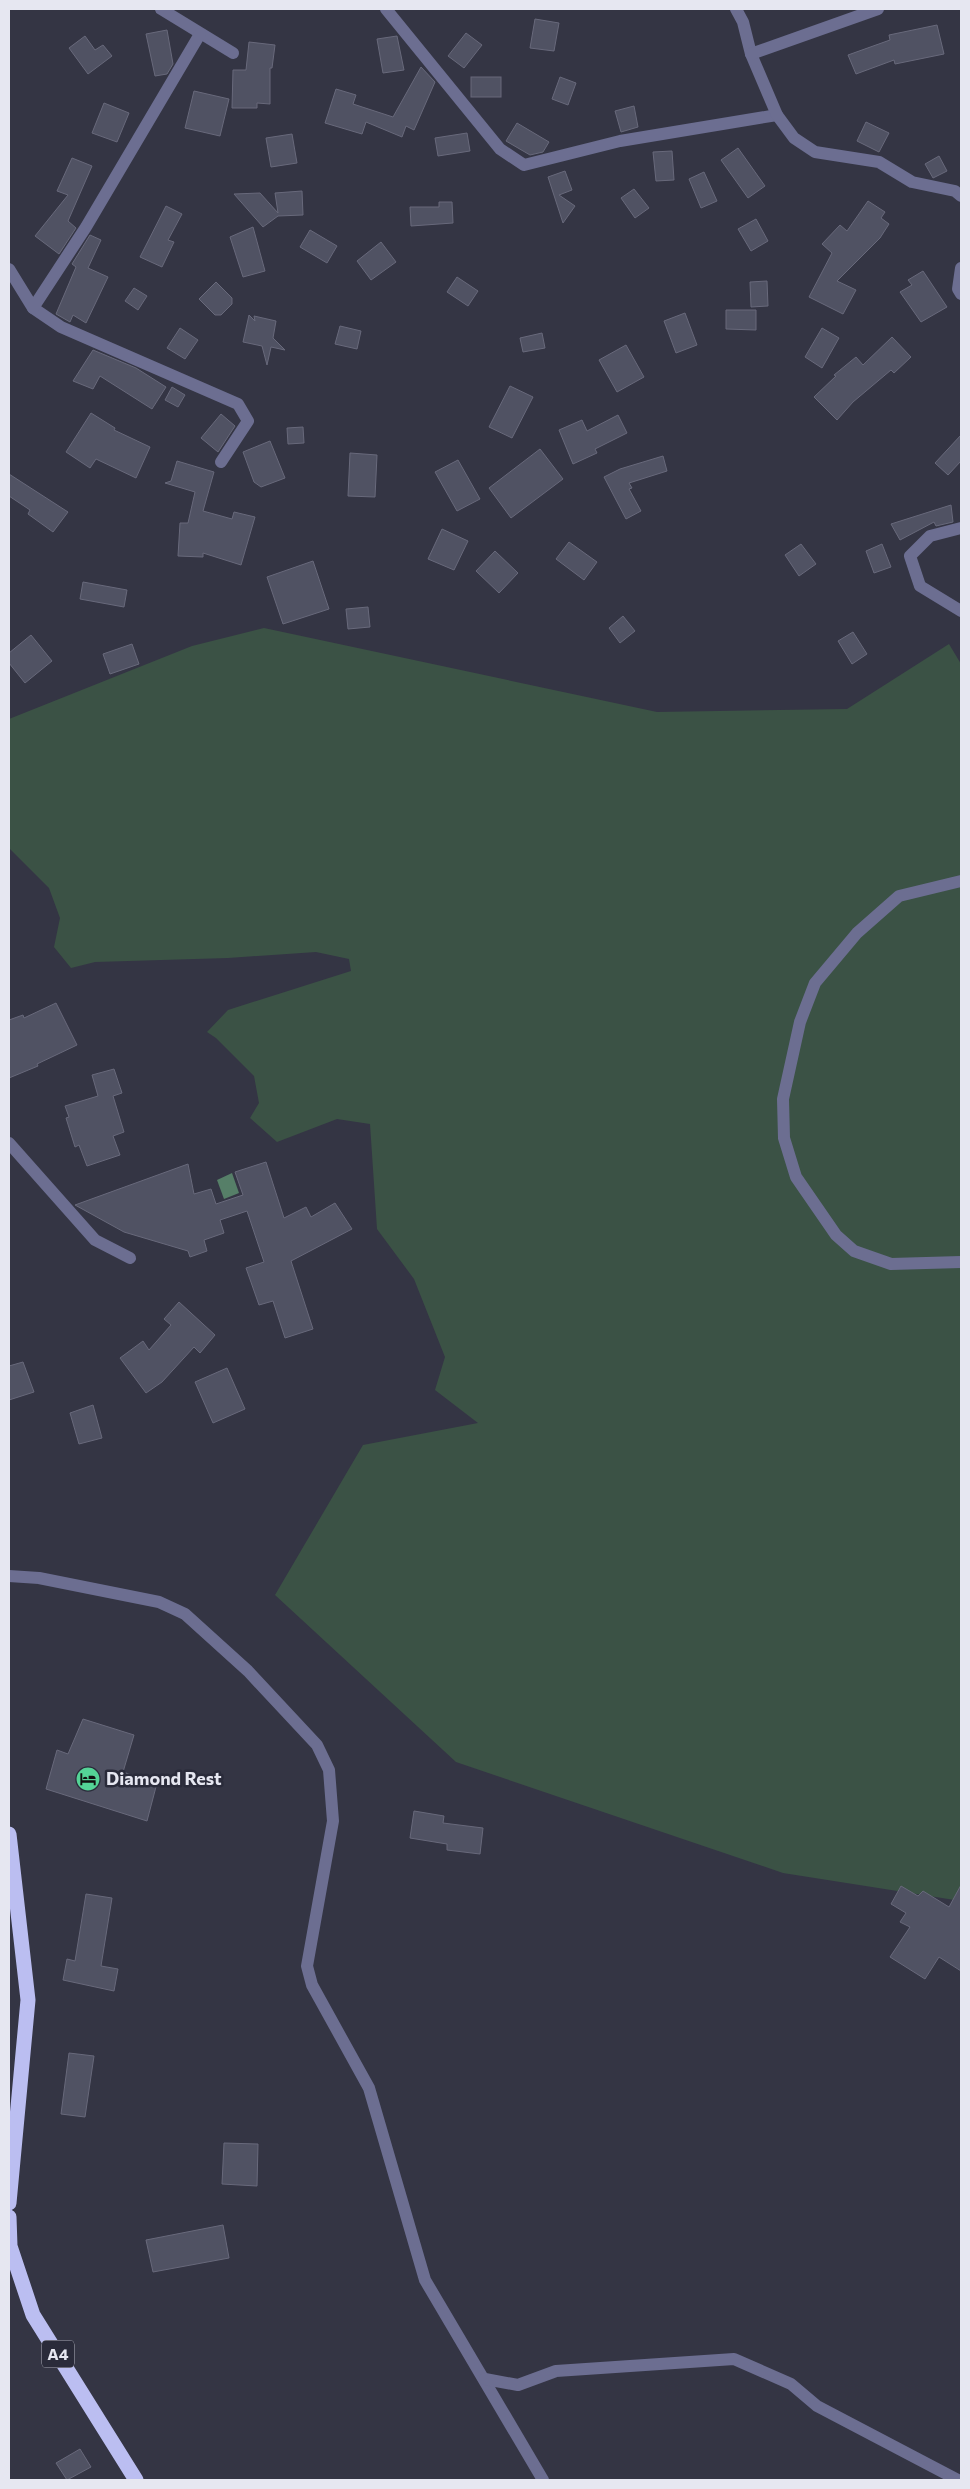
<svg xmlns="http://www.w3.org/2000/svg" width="970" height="2489" font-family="Commissioner,sans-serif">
<rect width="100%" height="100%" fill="#343544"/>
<!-- green -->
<polygon fill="#3b5245" points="264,628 657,712 847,709 949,644 961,664 961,1901 783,1873 456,1762 275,1595 363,1445 478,1423 435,1390 445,1357 414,1279 377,1229 370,1124 337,1119 277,1142 250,1118 259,1103 254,1076 216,1038 207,1032 228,1010 351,971 349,959 316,952 228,958 95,962 71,968 54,947 60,918 49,888 9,848 9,719 192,646"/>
<!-- water -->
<polygon fill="#567f68" points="232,1173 239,1193 224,1199 217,1180"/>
<!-- building -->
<g fill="#505263" stroke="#68697b">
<polygon points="535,19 559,23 554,51 530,48"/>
<polygon points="937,25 944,54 895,64 894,60 856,74 848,55 890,40 889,35"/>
<polygon points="167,30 173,64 167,74 155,76 146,34"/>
<polygon points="466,33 482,45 464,68 448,56"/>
<polygon points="85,36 95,50 103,45 112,56 88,74 69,48"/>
<polygon points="397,36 404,70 383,73 377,39"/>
<polygon points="249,42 275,45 272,68 270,68 270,104 257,103 257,108 232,108 233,70 246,70"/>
<polygon points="421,67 435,82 414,130 406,126 402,137 366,122 362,134 325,123 336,89 356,95 353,104 393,117"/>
<rect x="471" y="77" width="30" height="20"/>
<polygon points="560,77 576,83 568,105 552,99"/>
<polygon points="194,91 229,99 220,136 185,128"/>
<polygon points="104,103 129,113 117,142 92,133"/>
<polygon points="634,106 638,127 621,132 615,111"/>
<polygon points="866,122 889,133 879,152 857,141"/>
<polygon points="517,123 549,142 543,152 530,155 506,141"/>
<polygon points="467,133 470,151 438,156 435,138"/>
<polygon points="292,134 297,163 271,167 266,138"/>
<polygon points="738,148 765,186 748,198 721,160"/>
<polygon points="672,151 674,180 656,181 653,152"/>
<polygon points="939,156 947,171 933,178 925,164"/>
<polygon points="72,158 92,166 68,221 76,228 59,254 35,236 68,195 57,191"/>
<polygon points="565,171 572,190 559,195 575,206 563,223 548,177"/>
<polygon points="704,172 717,201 701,208 689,179"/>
<polygon points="634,189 649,208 635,218 621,198"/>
<polygon points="302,191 303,215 278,216 263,227 234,194 260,193 278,213 275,193"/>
<polygon points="868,201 885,212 881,218 889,224 880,238 837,281 856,290 843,314 809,297 832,253 822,244 840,225 847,231"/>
<polygon points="439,202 452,202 453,223 411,226 410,207 439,207"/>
<polygon points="166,206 182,214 168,240 174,242 162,267 140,257"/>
<polygon points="756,219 768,241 751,251 738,229"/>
<polygon points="253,227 265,271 243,277 230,237"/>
<polygon points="310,230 337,246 327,263 300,247"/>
<polygon points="90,235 101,240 88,268 108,277 86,323 73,315 70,322 56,314 76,267 72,264"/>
<polygon points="381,242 396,262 371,280 357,261"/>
<polygon points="923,271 947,307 921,322 900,292 912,285 908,280"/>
<polygon points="457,277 478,291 468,306 447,292"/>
<polygon points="767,281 768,306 751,307 750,282"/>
<polygon points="216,282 232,298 232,304 221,315 215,315 199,299"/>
<polygon points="134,288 147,296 138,310 125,301"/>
<polygon points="726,310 756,310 756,330 726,329"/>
<polygon points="685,313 697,345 676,353 664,321"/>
<polygon points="249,315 255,321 254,316 276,321 273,338 285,350 271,347 267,365 262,346 243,342"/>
<polygon points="340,326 361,331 357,349 335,344"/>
<polygon points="180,328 198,340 185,359 167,348"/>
<polygon points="822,328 839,338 822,368 805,357"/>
<polygon points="542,333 545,348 523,352 520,338"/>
<polygon points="892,337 911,357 894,373 891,370 853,402 837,420 814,397 836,376 834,375 856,357 863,365"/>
<polygon points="626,345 644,377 617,392 599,360"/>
<polygon points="93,350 136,368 166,387 152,409 100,376 93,389 73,381"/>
<polygon points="510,386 533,397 512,438 489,427"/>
<polygon points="172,387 185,395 178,407 165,400"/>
<polygon points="91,413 115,428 114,430 150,447 136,478 96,459 90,468 66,452"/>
<polygon points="221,414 235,426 218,452 201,438"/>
<polygon points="618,415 627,433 595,449 597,453 573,464 559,430 582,420 587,431"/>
<polygon points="303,427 304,443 288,444 287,428"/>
<polygon points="961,435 961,461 948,475 935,463"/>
<polygon points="270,441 285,478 261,487 254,482 243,452"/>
<polygon points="540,449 563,479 511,518 489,488"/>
<polygon points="350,453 377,455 375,497 348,496"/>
<polygon points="663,456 667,471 629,483 632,488 629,489 641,511 626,519 604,477 620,469"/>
<polygon points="458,460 480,499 457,511 435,472"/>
<polygon points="177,461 214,472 203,511 232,519 234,512 255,517 241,565 203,553 203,557 178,556 180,523 188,523 195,492 165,483 171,481"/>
<polygon points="9,474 68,512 53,532 28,514 30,510 9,496"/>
<polygon points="951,505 953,522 936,526 934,522 900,540 891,524"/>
<polygon points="442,529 468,541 454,570 428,559"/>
<polygon points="569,542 597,562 584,580 556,559"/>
<polygon points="801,544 816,564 799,576 785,555"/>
<polygon points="882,544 891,567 874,573 866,551"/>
<polygon points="495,551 518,573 499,593 476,571"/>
<polygon points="313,561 329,609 283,624 267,577"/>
<polygon points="83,582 127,590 124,607 80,599"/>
<polygon points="368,607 370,627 348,629 346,609"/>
<polygon points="623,616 635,631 620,643 609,628"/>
<polygon points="853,632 867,654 852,664 838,641"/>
<polygon points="31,635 52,661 25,683 9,663 9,653"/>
<polygon points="132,644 139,664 110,674 103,654"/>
<polygon points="56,1003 77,1045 37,1064 38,1066 9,1078 9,1020 23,1015 24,1018"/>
<polygon points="114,1069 122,1093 113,1096 124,1132 113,1136 120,1155 87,1166 79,1145 75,1147 66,1118 69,1117 65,1106 98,1096 92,1075"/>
<polygon points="266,1162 284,1218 306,1207 311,1217 335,1203 352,1229 291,1261 313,1329 285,1338 273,1301 259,1305 246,1268 264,1262 247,1211 220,1220 224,1233 204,1240 207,1251 190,1257 188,1251 124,1232 75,1205 188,1164 194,1194 211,1189 216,1204 243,1195 235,1172"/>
<polygon points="179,1302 215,1335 200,1353 194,1347 162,1382 146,1393 120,1358 143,1341 149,1350 171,1325 164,1319"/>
<polygon points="23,1362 34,1392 9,1400 9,1366"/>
<polygon points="227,1368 245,1409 213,1423 195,1382"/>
<polygon points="93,1405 102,1438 79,1444 70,1413"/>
<polygon points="83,1719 134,1735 123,1772 157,1783 147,1821 46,1789 57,1750 68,1754"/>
<polygon points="414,1811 444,1816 443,1823 483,1828 480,1854 447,1850 447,1844 410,1838"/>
<polygon points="961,1885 961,1971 939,1957 925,1979 890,1957 910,1927 900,1922 906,1913 891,1904 901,1886 918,1896 923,1891 949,1907"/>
<polygon points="86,1894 112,1898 101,1966 118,1969 114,1991 63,1980 67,1959 75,1961"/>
<polygon points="69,2053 94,2056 85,2117 61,2114"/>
<polygon points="224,2143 258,2144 257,2186 222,2184"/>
<polygon points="223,2225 229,2258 153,2272 146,2240"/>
<polygon points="80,2449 91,2467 67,2480 56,2463"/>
</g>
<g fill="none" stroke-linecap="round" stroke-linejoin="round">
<!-- minor -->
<g stroke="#6c6e91" stroke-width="12">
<polyline points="161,9 233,53"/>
<polyline points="386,9 500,149 524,165 620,141 777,115"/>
<polyline points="736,9 743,22 751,54 777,115 794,138 815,152 879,162 912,182 955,191 961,196"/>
<polyline points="751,54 878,9"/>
<polyline points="961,268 958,289 961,294"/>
<polyline points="9,269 33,308 61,327 238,404 248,421 221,462"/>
<polyline points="33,308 86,227 200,34"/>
<polyline points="961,528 930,536 910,556 920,586 961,611"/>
<polyline points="961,881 899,896 857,933 815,983 800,1022 783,1099 784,1138 796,1177 836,1235 854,1251 891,1264 961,1262"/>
<polyline points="9,1143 95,1240 130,1258"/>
<polyline points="9,1576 39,1578 159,1602 185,1614 248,1671 317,1745 329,1770 333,1821 307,1966 312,1985 369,2088 425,2280 543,2480"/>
<polyline points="485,2379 518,2385 556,2371 734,2359 791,2384 817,2406 958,2480"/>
</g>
<!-- highway -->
<g stroke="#bbbef1" stroke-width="15">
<polyline points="9,1834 28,2000 9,2203"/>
<polyline points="9,2217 10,2246 33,2315 136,2480"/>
</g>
</g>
<!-- icons -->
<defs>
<symbol id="hotel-disc" viewBox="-11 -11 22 22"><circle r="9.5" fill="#54d396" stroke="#2a2b3a"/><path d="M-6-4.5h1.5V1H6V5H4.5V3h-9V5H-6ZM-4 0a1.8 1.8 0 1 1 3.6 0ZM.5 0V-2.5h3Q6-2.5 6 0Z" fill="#111"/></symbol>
</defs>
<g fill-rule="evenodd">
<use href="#hotel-disc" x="74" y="1765" width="28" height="28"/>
</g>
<g text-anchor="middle" stroke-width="5" stroke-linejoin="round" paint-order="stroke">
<!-- shield labels -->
<rect fill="#2a2b3a" stroke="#aeafba" stroke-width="1" x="42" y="2340.5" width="32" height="27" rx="4"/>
<g font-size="16" font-weight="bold" fill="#e6e7f1">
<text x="58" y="2360">A4</text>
</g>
<!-- poi labels -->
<g font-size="18" font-weight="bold" fill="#e6e7f1" stroke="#2a2b3a" text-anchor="start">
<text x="106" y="1785">Diamond Rest</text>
</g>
</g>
<!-- border -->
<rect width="970" height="2489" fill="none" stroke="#e6e7f1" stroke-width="20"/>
</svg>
